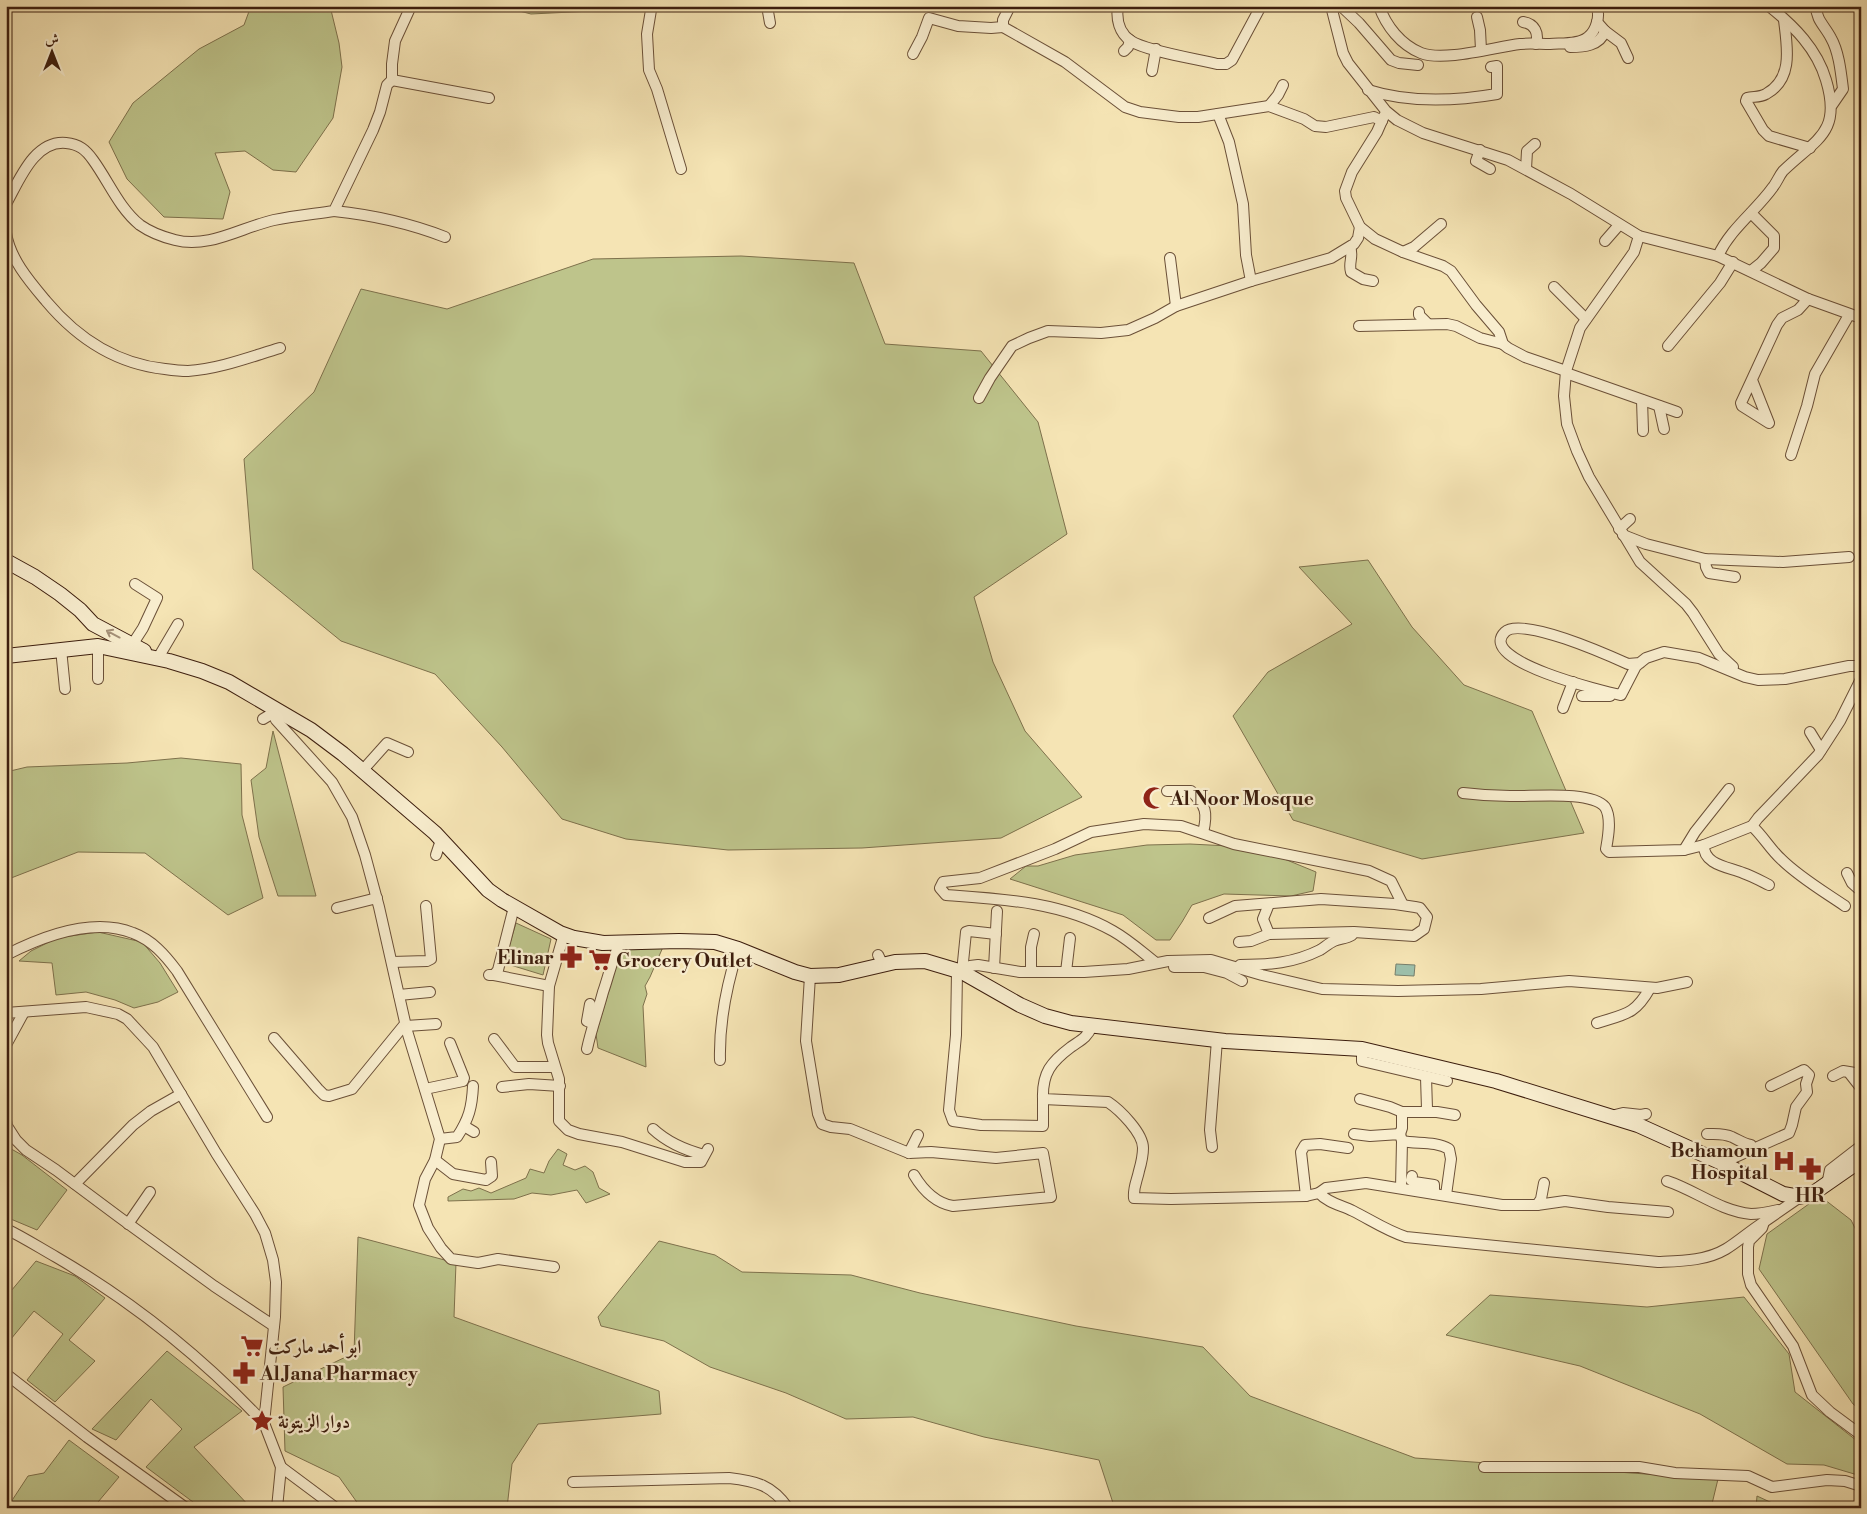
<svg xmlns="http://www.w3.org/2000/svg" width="1867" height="1514" font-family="'Libre Bodoni',Amiri,serif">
<rect width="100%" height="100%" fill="#f5e4b4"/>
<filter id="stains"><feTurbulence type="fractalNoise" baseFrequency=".004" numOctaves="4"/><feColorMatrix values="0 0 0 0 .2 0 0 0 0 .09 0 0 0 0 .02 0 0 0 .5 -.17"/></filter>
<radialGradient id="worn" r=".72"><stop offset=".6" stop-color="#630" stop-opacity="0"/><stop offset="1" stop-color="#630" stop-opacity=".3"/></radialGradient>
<!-- green -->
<g fill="#bec48b" stroke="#7e714c">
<polygon points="251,6 330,6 339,43 342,67 333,118 296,172 273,170 245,151 215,153 230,192 223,219 164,217 127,179 109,142 133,103 199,49 244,25"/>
<polygon points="500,6 638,6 632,9 531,14"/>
<polygon points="741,256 854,263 885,344 981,351 1038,422 1067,534 974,597 993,662 1025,731 1082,797 1001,838 862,848 728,850 626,839 562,819 502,747 435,674 341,641 253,569 244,459 314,392 361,289 447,309 593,259"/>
<polygon points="1368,560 1412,627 1464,685 1532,711 1584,833 1422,859 1293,820 1233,716 1268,672 1352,624 1299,567"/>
<polygon points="273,731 316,896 278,896 259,837 251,780 266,768"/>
<polygon points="181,758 241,764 242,815 263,898 228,915 145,853 78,852 6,880 6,772 27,767 127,763"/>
<polygon points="1190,844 1229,846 1282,858 1316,872 1313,891 1291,896 1224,894 1192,905 1182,922 1170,940 1156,940 1123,915 1010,879 1026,866 1038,866 1075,855 1147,845"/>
<polygon points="516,923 551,939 543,975 504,963"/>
<polygon points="98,932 142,942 160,963 178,992 158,1002 134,1008 115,1000 86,992 56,995 52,963 19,961 31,951 57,938"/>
<polygon points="663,947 650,977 645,986 647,994 643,1006 646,1067 598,1048 596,1034 621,950"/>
<polygon points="6,1146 22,1155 67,1190 37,1230 6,1217"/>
<polygon points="558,1149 567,1154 563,1165 575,1170 585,1166 593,1172 599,1188 610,1194 586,1203 577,1190 551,1195 532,1193 514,1199 448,1201 448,1197 463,1189 471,1191 479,1188 491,1193 526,1178 530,1169 544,1173 549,1161"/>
<polygon points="1820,1196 1851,1220 1861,1240 1861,1410 1853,1404 1759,1269 1767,1234"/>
<polygon points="358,1237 456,1263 454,1317 659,1391 661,1414 538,1424 512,1464 507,1508 361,1508 339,1477 285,1451 283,1387 354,1353"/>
<polygon points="659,1241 715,1255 742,1272 851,1275 920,1293 1076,1326 1203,1347 1250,1396 1415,1458 1718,1479 1711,1508 1112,1508 1113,1503 1099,1460 984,1437 913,1417 846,1419 786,1393 710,1367 664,1341 601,1326 598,1317"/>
<polygon points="36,1261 75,1276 105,1298 69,1340 95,1361 55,1402 27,1380 63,1334 34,1311 6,1345 6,1297"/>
<polygon points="1490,1295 1647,1307 1744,1297 1789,1354 1795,1392 1861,1444 1861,1476 1824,1465 1787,1464 1700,1414 1580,1366 1446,1335"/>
<polygon points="167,1351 242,1411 194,1447 251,1508 201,1508 146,1467 182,1429 151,1399 116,1440 92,1429"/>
<polygon points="69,1440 119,1477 93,1508 7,1508 28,1476 44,1473"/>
<polygon points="1757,1496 1783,1508 1756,1508"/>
</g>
<!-- water -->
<polygon fill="#9cbfaa" stroke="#767f6c" points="1396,964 1415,965 1414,976 1395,975"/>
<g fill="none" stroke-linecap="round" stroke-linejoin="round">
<defs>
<g id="street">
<polyline points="654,6 651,10 647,34 649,70 657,89 681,169"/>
<polyline points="767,6 770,23"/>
<polyline points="1010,6 1003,20 1003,27 1065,62 1125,107 1140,112 1179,117 1198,117 1269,106 1304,119 1315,126 1326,127 1374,117 1382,121"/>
<path d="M 1118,6 C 1116,19 1119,33 1131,41 C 1146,51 1197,59 1217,64 L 1226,64 L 1232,60 L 1261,6"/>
<polyline points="1331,6 1343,53 1348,63 1386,111 1397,120 1423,133 1508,160 1571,194 1639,236 1718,256 1808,299 1861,318"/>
<polyline points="1341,6 1359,23 1391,60 1399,63 1418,65"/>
<path d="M 1379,6 C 1386,26 1401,45 1421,53 C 1444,62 1495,47 1520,44 C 1530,43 1540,44 1550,44 C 1561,43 1579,45 1588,37 C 1596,31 1601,15 1596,6"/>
<path d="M 1816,6 C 1816,20 1825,26 1831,38 C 1839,52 1841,73 1843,89 L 1832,105"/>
<polyline points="1477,17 1480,30 1481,50"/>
<path d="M 1784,20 C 1787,46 1794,79 1766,94 C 1759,98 1753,96 1747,98 L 1746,101 L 1763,130 L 1769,136 L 1810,148"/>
<path d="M 1523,22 C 1535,24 1539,33 1536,44"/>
<polyline points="1605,31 1621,43 1628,58"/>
<path d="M 1570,47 C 1583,47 1600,46 1605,31 L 1597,22"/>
<polyline points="1124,51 1128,47 1130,40"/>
<polyline points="913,54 922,37 929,18 958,26 991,28 1003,27"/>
<polyline points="1152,71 1156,49"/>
<polyline points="392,80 489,98"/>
<path d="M 1368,90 C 1409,103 1456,101 1497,94 L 1497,66 L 1491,67"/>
<polyline points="1269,106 1278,95 1283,85"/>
<polyline points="1218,114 1229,142 1243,204 1246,255 1251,281"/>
<polyline points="1384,116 1377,132 1352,172 1345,191 1346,198 1360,227 1375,239 1403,252 1443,266 1451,271 1476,305 1499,332 1503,344 1508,348 1525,357 1566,371"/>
<polyline points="1480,150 1476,161 1490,169"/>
<polyline points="1526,169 1527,151 1535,144"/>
<path d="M 6,204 C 19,181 34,140 66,143 C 79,144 86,150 93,160 C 109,182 119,208 140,225 C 150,232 163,237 175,240 C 209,249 242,227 274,220 C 294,216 314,214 334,211 L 373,130 L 380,112 L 387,85 L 392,80 L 392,64 L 395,41 L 411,6"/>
<path d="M 334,211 C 373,215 409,223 445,237"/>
<polyline points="1751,213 1774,236 1774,248 1761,263 1751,271"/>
<path d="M 6,233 C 10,259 30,282 46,301 C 77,338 117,364 165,369 C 172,370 180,371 188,371 C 219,369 250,357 280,348"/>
<polyline points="1639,236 1634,252 1580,328 1566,371 1564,396 1567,424 1577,451 1589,477 1640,562 1686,604 1693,613 1719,654 1733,667"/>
<polyline points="1605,241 1619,225"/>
<path d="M 1350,247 C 1354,256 1348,263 1351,272 L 1363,279 L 1373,281"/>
<polyline points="1403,252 1414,247 1441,224"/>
<path d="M 1718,256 C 1730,229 1756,211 1773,187 C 1777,182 1779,176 1783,171 C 1816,139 1842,133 1826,80 C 1817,49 1794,26 1769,6"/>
<polyline points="1170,258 1176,306"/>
<polyline points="1554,287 1586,319"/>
<polyline points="1419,312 1419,315 1427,323"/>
<polyline points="1359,326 1447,324 1456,326 1480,338 1503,344"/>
<polyline points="1668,346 1720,283 1733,262"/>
<polyline points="1566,373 1677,412"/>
<polyline points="1752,380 1769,423 1742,406 1741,403 1777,325 1782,318 1798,310 1808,299"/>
<polyline points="979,398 990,378 1012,346 1029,338 1048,331 1101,333 1128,330 1155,318 1176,306 1251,281 1331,258 1354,244 1358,238 1360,227"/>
<polyline points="1642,400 1643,431"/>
<polyline points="1659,406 1664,429"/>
<polyline points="1791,455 1807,406 1815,374 1849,315"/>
<polyline points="1619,529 1630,519"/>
<polyline points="1623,535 1646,544 1705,559 1783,562 1849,557"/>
<polyline points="1705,559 1706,567 1709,573 1735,577"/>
<polyline points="132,645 143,628 157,598 135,584"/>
<polyline points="61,649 65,689"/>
<polyline points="158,658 178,624"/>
<path d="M 1640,663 L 1628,664 C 1608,655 1521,616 1505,632 C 1475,661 1606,692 1621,695 L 1636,666 L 1646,658 L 1664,652 L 1699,658 L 1745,677 L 1758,680 L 1785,679 L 1849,666 L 1861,666"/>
<polyline points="98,679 98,646"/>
<polyline points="1582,696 1610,696"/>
<polyline points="270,706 276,720 332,782 352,817 365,855 379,907 407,1031 440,1139 435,1160 425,1179 419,1205 428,1228 441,1248 451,1259 478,1263 498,1259 554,1267"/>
<polyline points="1563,708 1573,682"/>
<polyline points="263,719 273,713"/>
<polyline points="1810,732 1821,750"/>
<polyline points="362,771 387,743 408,752"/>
<path d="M 1167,791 L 1191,791 C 1206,806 1208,812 1203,833"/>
<path d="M 1463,793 C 1479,795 1494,796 1510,796 C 1531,797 1591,790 1605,807 C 1612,818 1608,838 1606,849 L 1609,852 L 1684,850 L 1704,845 L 1752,826 L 1758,818 L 1818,755 L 1840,721 L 1861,679"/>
<path d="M 1752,826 C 1763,836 1770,849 1781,859 C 1799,877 1823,891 1845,906"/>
<path d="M 1704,845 C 1703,865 1729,867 1743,873 C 1752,876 1761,881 1769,885"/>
<polyline points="1684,850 1695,832 1729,789"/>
<polyline points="436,855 441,840"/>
<polyline points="1847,873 1852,883 1861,891"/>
<polyline points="337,908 377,898"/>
<polyline points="1209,918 1235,906 1321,899 1395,904 1415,907 1420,908 1427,917 1424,929 1414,936 1354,932 1269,934 1251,941 1239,942"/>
<polyline points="564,934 549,986 547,1035 548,1043 559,1079 559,1121 568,1130 579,1134 622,1142 685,1162 701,1162 708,1149"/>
<polyline points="1269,934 1263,919 1269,904"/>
<path d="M 6,955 C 43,936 93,917 133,933 C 152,940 165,955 177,971 L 267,1117"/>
<polyline points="878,955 883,965"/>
<polyline points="392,962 427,961 431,959 426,906"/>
<path d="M 1156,963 C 1142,952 1129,940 1113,931 C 1062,902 1003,899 946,895 L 940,888 L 943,882 L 980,878 L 1055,849 L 1091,832 L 1144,824 L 1181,826 L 1234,844 L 1369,871 L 1391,881 L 1403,905"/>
<path d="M 1240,965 C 1269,965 1294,963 1320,950 C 1325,947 1329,943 1334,941 C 1340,938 1346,939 1352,935"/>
<polyline points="1174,967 1204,967 1227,973 1242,981"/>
<polyline points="994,968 997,911"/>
<polyline points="957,971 956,1035 949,1110 953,1121 981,1125 1043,1126 1043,1099"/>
<polyline points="962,972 966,932 969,931 996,934"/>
<polyline points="1031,972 1031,947 1034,934"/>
<polyline points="1066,972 1070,938"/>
<polyline points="489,975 494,975 498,970 514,907"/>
<polyline points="494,975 549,986"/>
<polyline points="968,975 970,966 978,965 1020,972 1084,972 1128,969 1168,961 1211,960 1262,975 1322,989 1398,991 1481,989 1569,981 1657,988 1687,982"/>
<polyline points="810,976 806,1041 818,1114 822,1124 831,1127 850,1129 909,1153 918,1135"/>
<polyline points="399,995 430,992"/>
<polyline points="590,1004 587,1021 592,1023"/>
<polyline points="6,1013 86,1007 118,1014 127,1019 153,1047 216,1153 255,1214 265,1233 273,1260 276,1282 275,1317 264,1423 281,1467 277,1508"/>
<path d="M 1597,1023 C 1625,1014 1635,1015 1650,988"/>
<polyline points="406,1026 436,1024"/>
<path d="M 1092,1026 C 1087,1038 1081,1040 1071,1047 C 1051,1062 1042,1073 1043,1099 L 1108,1102 C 1120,1110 1143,1133 1143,1148 C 1143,1155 1141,1164 1139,1171 C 1137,1181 1133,1187 1134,1198 L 1171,1199 L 1306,1196 L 1319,1193"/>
<polyline points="274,1038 318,1089 324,1095 329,1096 352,1089 405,1024"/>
<polyline points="494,1039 515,1067 554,1067"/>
<polyline points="6,1045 24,1012"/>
<path d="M 587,1049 C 591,1030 598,1011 603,992 C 609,975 612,959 620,943"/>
<polyline points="1362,1049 1362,1061 1447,1081"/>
<path d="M 720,1060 C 719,1023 727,984 738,949"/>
<polyline points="1850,1074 1861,1088"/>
<polyline points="1833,1076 1843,1071 1861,1074"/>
<polyline points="1426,1077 1427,1109"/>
<polyline points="502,1087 529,1084 560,1086"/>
<polyline points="425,1089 463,1081 464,1078 450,1043"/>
<polyline points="1360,1099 1390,1107 1402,1112 1402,1128 1400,1134"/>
<polyline points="1402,1112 1437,1112 1455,1115"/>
<polyline points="1611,1116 1623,1113 1641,1115 1646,1114"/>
<polyline points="6,1120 7,1126 16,1140 26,1150 56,1170 119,1217 214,1286 274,1326"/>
<polyline points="464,1126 474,1132"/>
<path d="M 653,1129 C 668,1143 685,1150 704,1155"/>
<polyline points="1354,1134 1370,1136 1400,1134 1402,1141 1401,1188"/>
<path d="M 1707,1134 C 1715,1134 1724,1133 1732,1137 C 1739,1140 1743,1144 1751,1145 L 1753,1150"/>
<path d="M 440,1139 L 457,1137 C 469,1119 472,1107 473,1086"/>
<path d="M 1402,1141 C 1417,1144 1436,1141 1449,1149 L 1451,1159 L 1446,1195"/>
<polyline points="1212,1147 1210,1130 1217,1040"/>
<path d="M 909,1153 L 931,1152 L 996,1158 L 1043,1153 L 1051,1197 L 953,1206 C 935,1203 923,1190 914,1175"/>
<polyline points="435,1160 453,1174 486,1180 492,1176 491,1162"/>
<polyline points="1722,1163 1789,1133 1792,1125 1796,1107 1807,1092 1806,1084 1809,1075 1804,1070 1771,1086"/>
<polyline points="1412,1176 1411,1180 1414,1182 1434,1185 1434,1194"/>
<path d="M 1667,1181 C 1695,1190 1720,1211 1751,1214 C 1760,1214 1769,1212 1778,1210"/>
<polyline points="75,1184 133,1125 151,1111 181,1094"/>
<polyline points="1827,1185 1830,1170 1861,1146"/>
<polyline points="1306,1196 1301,1152 1305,1145 1320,1144 1348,1148"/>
<polyline points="1800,1197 1764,1222 1762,1228 1749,1241 1748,1247 1748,1274 1751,1285 1793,1346 1812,1395 1830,1412 1861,1435"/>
<polyline points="1537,1205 1541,1199 1544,1183"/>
<path d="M 1668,1212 L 1608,1207 L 1565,1201 L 1537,1205 L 1502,1205 L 1366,1183 L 1326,1188 L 1319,1193 C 1328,1203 1341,1205 1353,1211 C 1371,1220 1387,1231 1406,1237 L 1658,1262 C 1681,1261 1706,1261 1726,1249 C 1739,1241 1751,1230 1764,1222"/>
<polyline points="128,1224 150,1192"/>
<path d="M 6,1229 C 23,1237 40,1248 56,1257 C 133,1302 203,1358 264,1423"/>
<polyline points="6,1374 87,1437 186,1508"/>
<polyline points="281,1467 336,1508"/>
<polyline points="1484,1467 1639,1467 1675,1473 1748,1476 1772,1487 1827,1480 1845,1481 1861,1486"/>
<path d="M 573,1482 L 729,1478 C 756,1481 772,1485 788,1508"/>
</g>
<g id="secondary">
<polyline points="6,561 35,577 60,594 80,610 93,624 144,651"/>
<polyline points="6,656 98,646 169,661 202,671 229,682 311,730 343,754 435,833 488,890 502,900 560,933 574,938 603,943 679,941 715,942 738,949 795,972 810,976 839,975 895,962 925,961 962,972 1020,1005 1045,1016 1071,1023 1225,1041 1362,1049 1496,1081 1638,1125 1722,1163 1783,1194 1800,1197 1815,1192 1861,1160"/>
</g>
</defs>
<!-- street casing -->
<use href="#street" stroke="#6b5038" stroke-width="12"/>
<!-- secondary casing -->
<use href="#secondary" stroke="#3d1e0e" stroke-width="16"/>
<!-- street -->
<use href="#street" stroke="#f8edce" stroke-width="10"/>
<!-- secondary -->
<use href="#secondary" stroke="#f8edce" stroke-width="14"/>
</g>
<!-- one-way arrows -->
<defs><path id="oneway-shaft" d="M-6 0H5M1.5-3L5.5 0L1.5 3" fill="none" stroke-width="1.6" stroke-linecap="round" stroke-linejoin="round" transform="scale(1.25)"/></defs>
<use stroke="#a49078" href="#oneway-shaft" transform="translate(113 634) rotate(-152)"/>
<!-- icons -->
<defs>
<symbol id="mosque-bare" viewBox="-9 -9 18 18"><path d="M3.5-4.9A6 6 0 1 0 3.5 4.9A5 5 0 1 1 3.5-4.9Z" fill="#8f2418" stroke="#f8edce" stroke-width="2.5" paint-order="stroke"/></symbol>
<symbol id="pharmacy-bare" viewBox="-9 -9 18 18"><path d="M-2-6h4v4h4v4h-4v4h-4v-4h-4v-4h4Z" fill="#8f2418" stroke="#f8edce" stroke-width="2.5" paint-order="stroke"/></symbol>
<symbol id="supermarket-bare" viewBox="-9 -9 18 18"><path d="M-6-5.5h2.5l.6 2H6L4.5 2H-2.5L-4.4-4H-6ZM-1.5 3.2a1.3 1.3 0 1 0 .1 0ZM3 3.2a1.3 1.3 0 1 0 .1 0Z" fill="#8f2418" stroke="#f8edce" stroke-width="2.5" paint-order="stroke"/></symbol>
<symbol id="hospital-bare" viewBox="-9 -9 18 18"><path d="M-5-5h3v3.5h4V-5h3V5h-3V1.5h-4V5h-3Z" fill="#8f2418" stroke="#f8edce" stroke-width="2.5" paint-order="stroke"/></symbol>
<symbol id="sight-bare" viewBox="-9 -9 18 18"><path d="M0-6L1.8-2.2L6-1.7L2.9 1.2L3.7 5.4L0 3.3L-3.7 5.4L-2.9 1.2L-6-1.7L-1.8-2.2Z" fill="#8f2418" stroke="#f8edce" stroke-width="2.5" paint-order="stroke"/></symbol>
</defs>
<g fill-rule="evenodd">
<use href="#mosque-bare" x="1138" y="782" width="32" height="32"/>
<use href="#pharmacy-bare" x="555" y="941" width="32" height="32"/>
<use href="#supermarket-bare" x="584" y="944" width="32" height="32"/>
<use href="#hospital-bare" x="1768" y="1145" width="32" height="32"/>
<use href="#pharmacy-bare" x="1794" y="1153" width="32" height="32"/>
<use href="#supermarket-bare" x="236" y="1330" width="32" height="32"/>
<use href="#pharmacy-bare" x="228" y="1357" width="32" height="32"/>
<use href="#sight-bare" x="246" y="1405" width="32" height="32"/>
</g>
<g text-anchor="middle" stroke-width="4.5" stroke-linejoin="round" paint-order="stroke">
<!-- poi labels -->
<g font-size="19" font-weight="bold" fill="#3d1e0e" stroke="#f8edce" text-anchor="start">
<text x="1170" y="805">Al Noor Mosque</text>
<text x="554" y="964" text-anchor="end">Elinar</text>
<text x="616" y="967">Grocery Outlet</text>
<text x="1768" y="1157" text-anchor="end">Bchamoun<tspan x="1768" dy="22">Hospital</tspan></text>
<text x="1810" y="1202" text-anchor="middle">HR</text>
<text x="268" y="1353">ابو أحمد ماركت</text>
<text x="260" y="1380">Al Jana Pharmacy</text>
<text x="278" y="1428">دوار الزيتونة</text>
</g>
</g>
<!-- margin -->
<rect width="1867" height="1514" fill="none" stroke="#f5e4b4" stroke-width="25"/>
<rect x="8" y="8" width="1852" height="1499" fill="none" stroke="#3d1e0e" stroke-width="2.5"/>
<rect x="12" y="12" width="1842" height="1489" fill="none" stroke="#3d1e0e"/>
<!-- north arrow -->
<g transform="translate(52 52)" stroke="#f8edce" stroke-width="4" paint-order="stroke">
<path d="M0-4L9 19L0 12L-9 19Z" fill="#3d1e0e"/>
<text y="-8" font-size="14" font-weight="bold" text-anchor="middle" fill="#3d1e0e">ش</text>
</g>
<rect width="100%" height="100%" filter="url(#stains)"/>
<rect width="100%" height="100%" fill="url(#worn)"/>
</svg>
